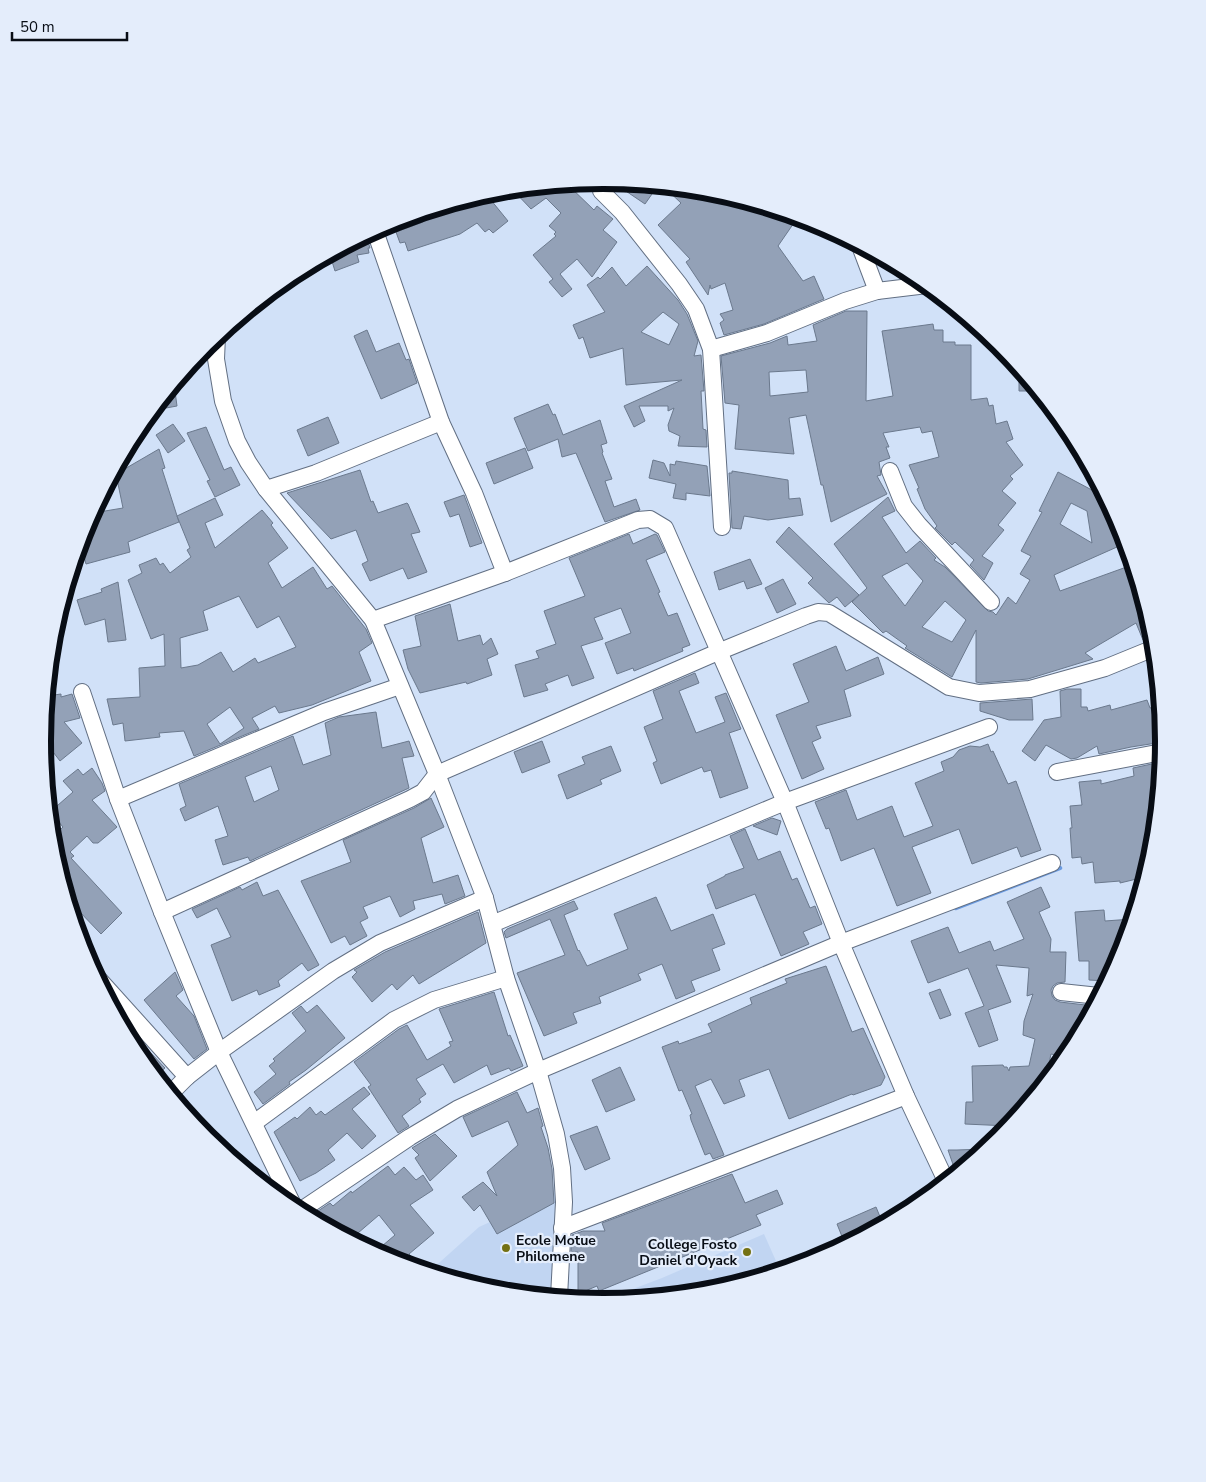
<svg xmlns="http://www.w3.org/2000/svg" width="1206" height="1482" font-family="'Nunito Sans',sans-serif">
<rect width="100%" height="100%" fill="#d1e1f8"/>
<!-- built -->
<g fill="#c1d5f2">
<polygon points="557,1192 556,1297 493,1291 430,1271 479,1227"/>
<polygon points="764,1234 780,1270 712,1291 601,1301 662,1278"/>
</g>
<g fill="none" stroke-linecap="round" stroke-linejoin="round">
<!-- stream -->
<polyline stroke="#6a9be2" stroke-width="4.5" points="956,908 1060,868"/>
</g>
<!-- building -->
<g fill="#93a1b7" stroke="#6b798d" fill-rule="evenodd">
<polygon points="611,181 638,184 652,194 645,204"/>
<polygon points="567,184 594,210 597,206 613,219 603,230 617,242 592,277 577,259 560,274 572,289 562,297 549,282 553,279 533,255 556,236 554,234 556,232 549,226 561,213 546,198 531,209 512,189"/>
<polygon points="663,186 713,191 798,217 778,246 803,281 814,276 824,299 764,324 724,335 720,323 724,320 720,314 733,310 725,283 711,289 710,285 708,295 686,262 690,259 658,225 681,203"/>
<polygon points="486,194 508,221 493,233 489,229 485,232 477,223 460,234 408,251 405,242 400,243 396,232 423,222 420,215 421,213"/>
<polygon points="366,235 370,248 368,248 369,253 357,255 359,262 335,271 330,255"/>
<path d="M 647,266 L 678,300 L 687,314 L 698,341 L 694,356 L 701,355 L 704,391 L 701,391 L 703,429 L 706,430 L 707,447 L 678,446 L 680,436 L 669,431 L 668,425 L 674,408 L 668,411 L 668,406 L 639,406 L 645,421 L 634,427 L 624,406 L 682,380 L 626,385 L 623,348 L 590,358 L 583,337 L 579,339 L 573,325 L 605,312 L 587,285 L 598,277 L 600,279 L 612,267 L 626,286 ZM 663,312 L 679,324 L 669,345 L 641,332 Z"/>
<path d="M 846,311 L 867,311 L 866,401 L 893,396 L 882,331 L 933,324 L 934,330 L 943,330 L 943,342 L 955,342 L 955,345 L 971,345 L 971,400 L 987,398 L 989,406 L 993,405 L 996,424 L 1007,421 L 1013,439 L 1006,442 L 1023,465 L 1010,476 L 1013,479 L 1002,491 L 1016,503 L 998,525 L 1004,530 L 982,556 L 993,563 L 984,580 L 970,565 L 974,560 L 955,542 L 952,545 L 935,528 L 937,526 L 925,509 L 917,489 L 919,488 L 909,465 L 939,457 L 932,431 L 922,433 L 920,427 L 883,433 L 889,447 L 886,447 L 890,458 L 879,462 L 881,475 L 877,476 L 887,494 L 831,522 L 823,485 L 821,485 L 806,415 L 789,418 L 794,454 L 735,449 L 739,405 L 725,403 L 721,356 L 770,343 L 787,336 L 788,345 L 817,341 L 813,325 ZM 806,370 L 808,392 L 770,396 L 769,372 Z"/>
<polygon points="367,330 376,352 399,343 406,360 409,359 417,383 381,399 354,336"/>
<polygon points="1019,368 1030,382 1037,391 1019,391"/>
<polygon points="174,384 177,406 166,408 163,398"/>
<polygon points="548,404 553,415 555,414 563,435 600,420 607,443 601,445 603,452 602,453 612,479 605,481 614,507 636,499 640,510 605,522 576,453 562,457 558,439 528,451 514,418"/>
<polygon points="328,417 339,443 308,456 297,430"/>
<polygon points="173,424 185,441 168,453 156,435"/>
<polygon points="206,427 224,470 231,467 240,485 215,497 207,481 210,480 187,433"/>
<polygon points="525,448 533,468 494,484 486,463"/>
<polygon points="159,449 165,468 162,469 179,522 128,542 130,552 86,564 80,543 85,526 93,513 123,508 116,474"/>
<polygon points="653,460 664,463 670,476 670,464 675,465 676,461 707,466 710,496 686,493 686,500 673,498 676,484 649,478"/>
<polygon points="360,470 371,502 373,501 378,513 407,503 408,504 420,532 411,534 427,572 408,579 403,568 370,581 362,564 368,561 356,530 331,539 287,493"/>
<polygon points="732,471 788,480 789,499 800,498 803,515 768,520 744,516 741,529 732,528 729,473 732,473"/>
<path d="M 1058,472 L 1105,497 L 1121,527 L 1126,543 L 1054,575 L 1060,591 L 1132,565 L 1153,637 L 1143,640 L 1136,623 L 1085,653 L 1093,659 L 1028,679 L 981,683 L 976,682 L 976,630 L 952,677 L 905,648 L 907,646 L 886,631 L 883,633 L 852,602 L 867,588 L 834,544 L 888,497 L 895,511 L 882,517 L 906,553 L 920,541 L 936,558 L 934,560 L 945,567 L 988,611 L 993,612 L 996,615 L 1008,597 L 1016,604 L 1030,580 L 1020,574 L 1031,556 L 1021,551 L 1042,512 L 1039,511 ZM 1071,503 L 1087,511 L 1092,543 L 1060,524 ZM 907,563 L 923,581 L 905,606 L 882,576 ZM 945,601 L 966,620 L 952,642 L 922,627 Z"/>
<polygon points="464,495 482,543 470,547 459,514 450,517 444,502"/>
<path d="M 215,498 L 223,515 L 205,523 L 215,548 L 262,510 L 273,523 L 271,525 L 288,548 L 268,563 L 282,588 L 313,567 L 327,589 L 332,586 L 366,629 L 372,643 L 359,652 L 371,681 L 312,705 L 279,713 L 275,706 L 252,718 L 259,729 L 194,756 L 184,731 L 159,733 L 160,737 L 125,741 L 123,723 L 113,725 L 107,699 L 140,697 L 139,668 L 165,666 L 164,634 L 151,639 L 128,580 L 142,573 L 139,565 L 156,558 L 160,565 L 163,563 L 170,573 L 191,557 L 187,550 L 190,548 L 177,516 ZM 239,596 L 257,628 L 279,616 L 296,647 L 258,663 L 255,658 L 233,672 L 221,652 L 198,665 L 181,668 L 180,638 L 208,630 L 203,611 ZM 230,707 L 244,728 L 220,744 L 207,724 Z"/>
<polygon points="789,527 859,595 845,607 837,597 829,603 808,583 813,578 776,542"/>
<polygon points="629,534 633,544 655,534 657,535 665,552 646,560 660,592 658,593 668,616 677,613 690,645 682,648 683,651 634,671 633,668 617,674 605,643 631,633 621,608 594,618 603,639 581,646 594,678 572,686 568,675 545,684 548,690 524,697 515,665 539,658 536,651 556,644 544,611 585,596 569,558"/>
<polygon points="750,559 762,584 747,589 744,581 719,590 714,572"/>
<polygon points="783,579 796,604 777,613 765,588"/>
<polygon points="118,582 126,640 108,642 105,619 85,625 77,600 102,592 101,589"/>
<polygon points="450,604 458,641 480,635 483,645 491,638 498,654 487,659 492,675 467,684 466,682 420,693 408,669 403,650 421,646 415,616"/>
<polygon points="836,646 846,671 878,657 884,674 844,690 851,716 816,726 821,738 812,742 824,769 802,779 776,715 809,702 793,664"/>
<polygon points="695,673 699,683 679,691 696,733 725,722 715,697 726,693 741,729 729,733 748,788 720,798 711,770 704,772 702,767 661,784 653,763 657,761 644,727 663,719 653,691"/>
<polygon points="1067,689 1081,689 1081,707 1087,707 1088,711 1110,705 1111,710 1147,700 1150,708 1160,706 1163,742 1131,747 1099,754 1097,746 1077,758 1071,759 1046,745 1035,761 1022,751 1044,720 1061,717 1060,691"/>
<polygon points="61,694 61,697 72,694 80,718 64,722 82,743 60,761 43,739 47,696"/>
<polygon points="1032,699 1033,720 1009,720 980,711 980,703"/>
<path d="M 376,712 L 382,748 L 409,741 L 414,756 L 402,758 L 409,788 L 250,861 L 248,857 L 223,865 L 215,840 L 228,836 L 218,806 L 185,821 L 180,809 L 186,806 L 179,784 L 293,736 L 303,765 L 331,755 L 325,723 L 339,717 ZM 271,766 L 279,790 L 254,802 L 245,777 Z"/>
<polygon points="542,741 550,762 522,773 514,752"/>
<polygon points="988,744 991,752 993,751 1008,784 1016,781 1041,850 1021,857 1017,847 972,864 959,829 912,847 931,893 897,906 874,848 841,861 829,828 826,829 815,802 846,790 857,820 892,806 904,837 933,826 915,783 944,771 941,762 953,757 959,750 970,746 980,747"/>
<polygon points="611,746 621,771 600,780 602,784 567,799 558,775 585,764 582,757"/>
<polygon points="1161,762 1153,851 1145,877 1120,883 1120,881 1095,883 1093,862 1082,864 1081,857 1072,858 1070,828 1072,828 1070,806 1082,805 1079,782 1101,780 1101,784 1134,776 1133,768"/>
<polygon points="92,768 102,783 105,791 92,800 117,827 98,843 93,843 87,836 70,852 74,856 71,858 122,913 101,934 76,908 72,911 53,850 52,838 63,827 50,812 73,792 63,781 78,769 83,775"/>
<polygon points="431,798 444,827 421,838 433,883 458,875 465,896 445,904 442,894 413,901 415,909 400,917 390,896 363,907 368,918 360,922 367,936 350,945 345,936 331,943 301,881 351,862 343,840 414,808"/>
<polygon points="772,818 781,821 777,835 753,826"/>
<polygon points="745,829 758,860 780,851 792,880 797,878 810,908 815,906 822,924 803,932 809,944 781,956 755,894 716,909 707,885 725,876 725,875 744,868 730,836"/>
<polygon points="257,882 263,896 278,890 319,965 308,971 302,963 278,981 280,986 259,995 257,990 232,1001 211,945 231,937 217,908 197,918 192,909 240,887 242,890"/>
<polygon points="1041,887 1050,907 1039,912 1051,939 1050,952 1066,952 1065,982 1057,983 1053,986 1051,990 1052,996 1055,1000 1060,1002 1094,1006 1065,1057 1051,1054 1045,1082 1009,1126 965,1124 966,1102 973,1102 972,1066 1003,1065 1004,1067 1007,1067 1009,1071 1010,1067 1029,1066 1035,1039 1023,1035 1024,1021 1033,994 1027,996 1029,968 996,965 1011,1002 988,1010 998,1040 979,1047 965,1013 984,1006 968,968 928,983 911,941 948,927 959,953 990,941 994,951 1024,939 1007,902"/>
<polygon points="656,897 671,931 713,914 725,944 712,949 720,970 691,981 695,991 676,999 662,964 638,974 641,980 599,997 601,1003 573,1013 577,1023 544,1036 517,973 565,955 550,919 506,938 504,932 507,929 574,901 578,909 564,915 578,951 579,950 587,966 628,949 614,914"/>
<polygon points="1104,910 1105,921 1132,919 1121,956 1107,981 1089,980 1089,961 1079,961 1075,912"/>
<polygon points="478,912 486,943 419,984 413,975 397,990 392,984 372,1002 352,977 357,972 354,970 385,952"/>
<polygon points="826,966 852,1032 863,1028 885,1077 881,1085 853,1095 852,1094 789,1119 769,1069 739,1080 745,1096 724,1104 711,1079 695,1086 724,1155 713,1159 710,1153 705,1155 691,1120 690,1115 692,1114 682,1090 679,1091 662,1047 678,1041 679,1044 712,1032 708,1024 752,1004 750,998 787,983 785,979"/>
<polygon points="175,972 183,990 176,996 194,1016 207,1049 194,1059 144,1000"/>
<polygon points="940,989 951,1015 940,1019 929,993"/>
<polygon points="494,992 508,1036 510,1035 523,1066 511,1071 509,1068 491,1075 487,1065 454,1083 443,1064 416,1079 426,1094 419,1099 421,1102 402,1116 409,1126 398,1133 368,1087 371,1085 354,1062 399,1029 407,1025 427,1060 451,1046 449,1042 453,1041 439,1009"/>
<polygon points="317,1005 345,1038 306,1070 289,1082 290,1084 286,1087 263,1104 254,1092 276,1074 269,1066 275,1061 273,1059 306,1031 292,1013 301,1006 307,1013"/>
<polygon points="137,1038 165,1068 156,1076 137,1052 132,1042"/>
<polygon points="620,1067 635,1100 606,1112 592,1080"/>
<polygon points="364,1087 370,1094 352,1109 376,1136 362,1149 347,1133 328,1150 335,1160 316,1173 300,1181 274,1132 295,1117 297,1119 310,1107 316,1115 321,1111 325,1115"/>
<polygon points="517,1092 527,1113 538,1108 543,1126 541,1127 548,1148 552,1169 554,1203 497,1234 480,1205 474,1211 462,1197 483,1182 497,1196 487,1172 518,1145 508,1121 472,1137 463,1117"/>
<polygon points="597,1126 610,1159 585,1170 570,1136"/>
<polygon points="435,1134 457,1156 430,1181 415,1158 419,1155 412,1148"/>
<polygon points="985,1149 956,1173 948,1150 957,1150"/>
<polygon points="388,1166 395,1175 404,1167 416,1180 423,1175 433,1190 410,1205 434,1233 409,1254 422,1269 388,1259 375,1252 395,1235 379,1215 351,1239 315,1220 312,1215 330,1203 333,1206 351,1191 352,1193"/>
<polygon points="732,1174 745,1203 777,1190 783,1204 756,1215 761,1225 599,1291 597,1286 578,1294 578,1252 571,1252 572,1235 583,1231 605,1231 602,1223"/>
<polygon points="876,1207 883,1224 845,1244 837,1224"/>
</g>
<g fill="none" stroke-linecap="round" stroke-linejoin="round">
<defs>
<g id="minor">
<polyline points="601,191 622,212 679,284 696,309 711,349 722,527"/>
<polyline points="375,231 441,422 474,493 505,573"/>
<polyline points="860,246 877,291"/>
<polyline points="217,336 216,359 223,401 237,441 248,462 266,489 373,620 437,774 485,898 506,978 538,1071 556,1134 562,1168 564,1202 559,1297"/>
<polyline points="711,349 767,333 845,301 877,291 927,285"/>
<polyline points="890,471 904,506 919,525 991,602"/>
<polyline points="266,489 316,473 441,422"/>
<polyline points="373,620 505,573 638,520 650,519 665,528 785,802 841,943 906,1096 946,1181"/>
<polyline points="82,692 118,799 162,912 219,1052 295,1209"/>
<polyline points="1057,772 1162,752"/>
<polyline points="118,799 324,712 400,686"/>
<polyline points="162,912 410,799 423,792 437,774 718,652 806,616 818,612 829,613 949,687 979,693 1030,689 1105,668 1154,648"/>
<polyline points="492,924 785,802 989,727"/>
<polyline points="96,976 187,1077"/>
<polyline points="1061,992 1099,996"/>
<polyline points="171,1093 187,1077 219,1052 333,971 380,943 485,898"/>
<polyline points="254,1123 394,1020 434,1000 506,978"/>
<polyline points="300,1211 410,1137 457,1109 538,1071 841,943 1052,863"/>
<polyline points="562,1228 906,1096"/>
</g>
</defs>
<!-- minor casing -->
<use href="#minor" stroke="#626f83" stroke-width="18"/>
<!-- minor -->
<use href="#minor" stroke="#fff" stroke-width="16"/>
</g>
<!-- markers -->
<g fill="#747113" stroke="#e4edfb" stroke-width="2">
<circle cx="506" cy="1248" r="5"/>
<circle cx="747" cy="1252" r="5"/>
</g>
<g text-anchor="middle" stroke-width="4.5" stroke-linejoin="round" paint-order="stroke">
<!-- poi labels -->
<g font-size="14" font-weight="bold" fill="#080d15" stroke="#e4edfb" text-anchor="start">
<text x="516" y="1245">Ecole Motue<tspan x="516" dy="16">Philomene</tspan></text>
<text x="737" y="1249" text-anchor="end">College Fosto<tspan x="737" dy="16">Daniel d'Oyack</tspan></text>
</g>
</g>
<!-- crop -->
<path d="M0 0H1206V1482H0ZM51 741a552 552 0 1 1 1104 0a552 552 0 1 1-1104 0Z" fill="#e4edfb" fill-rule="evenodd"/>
<path fill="none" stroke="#080d15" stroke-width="6" d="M51 741a552 552 0 1 1 1104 0a552 552 0 1 1-1104 0Z"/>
<!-- scale -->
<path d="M12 32v8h115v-8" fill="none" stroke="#080d15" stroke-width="2.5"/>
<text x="20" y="32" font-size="15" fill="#080d15" stroke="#e4edfb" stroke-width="4" paint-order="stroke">50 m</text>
</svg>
